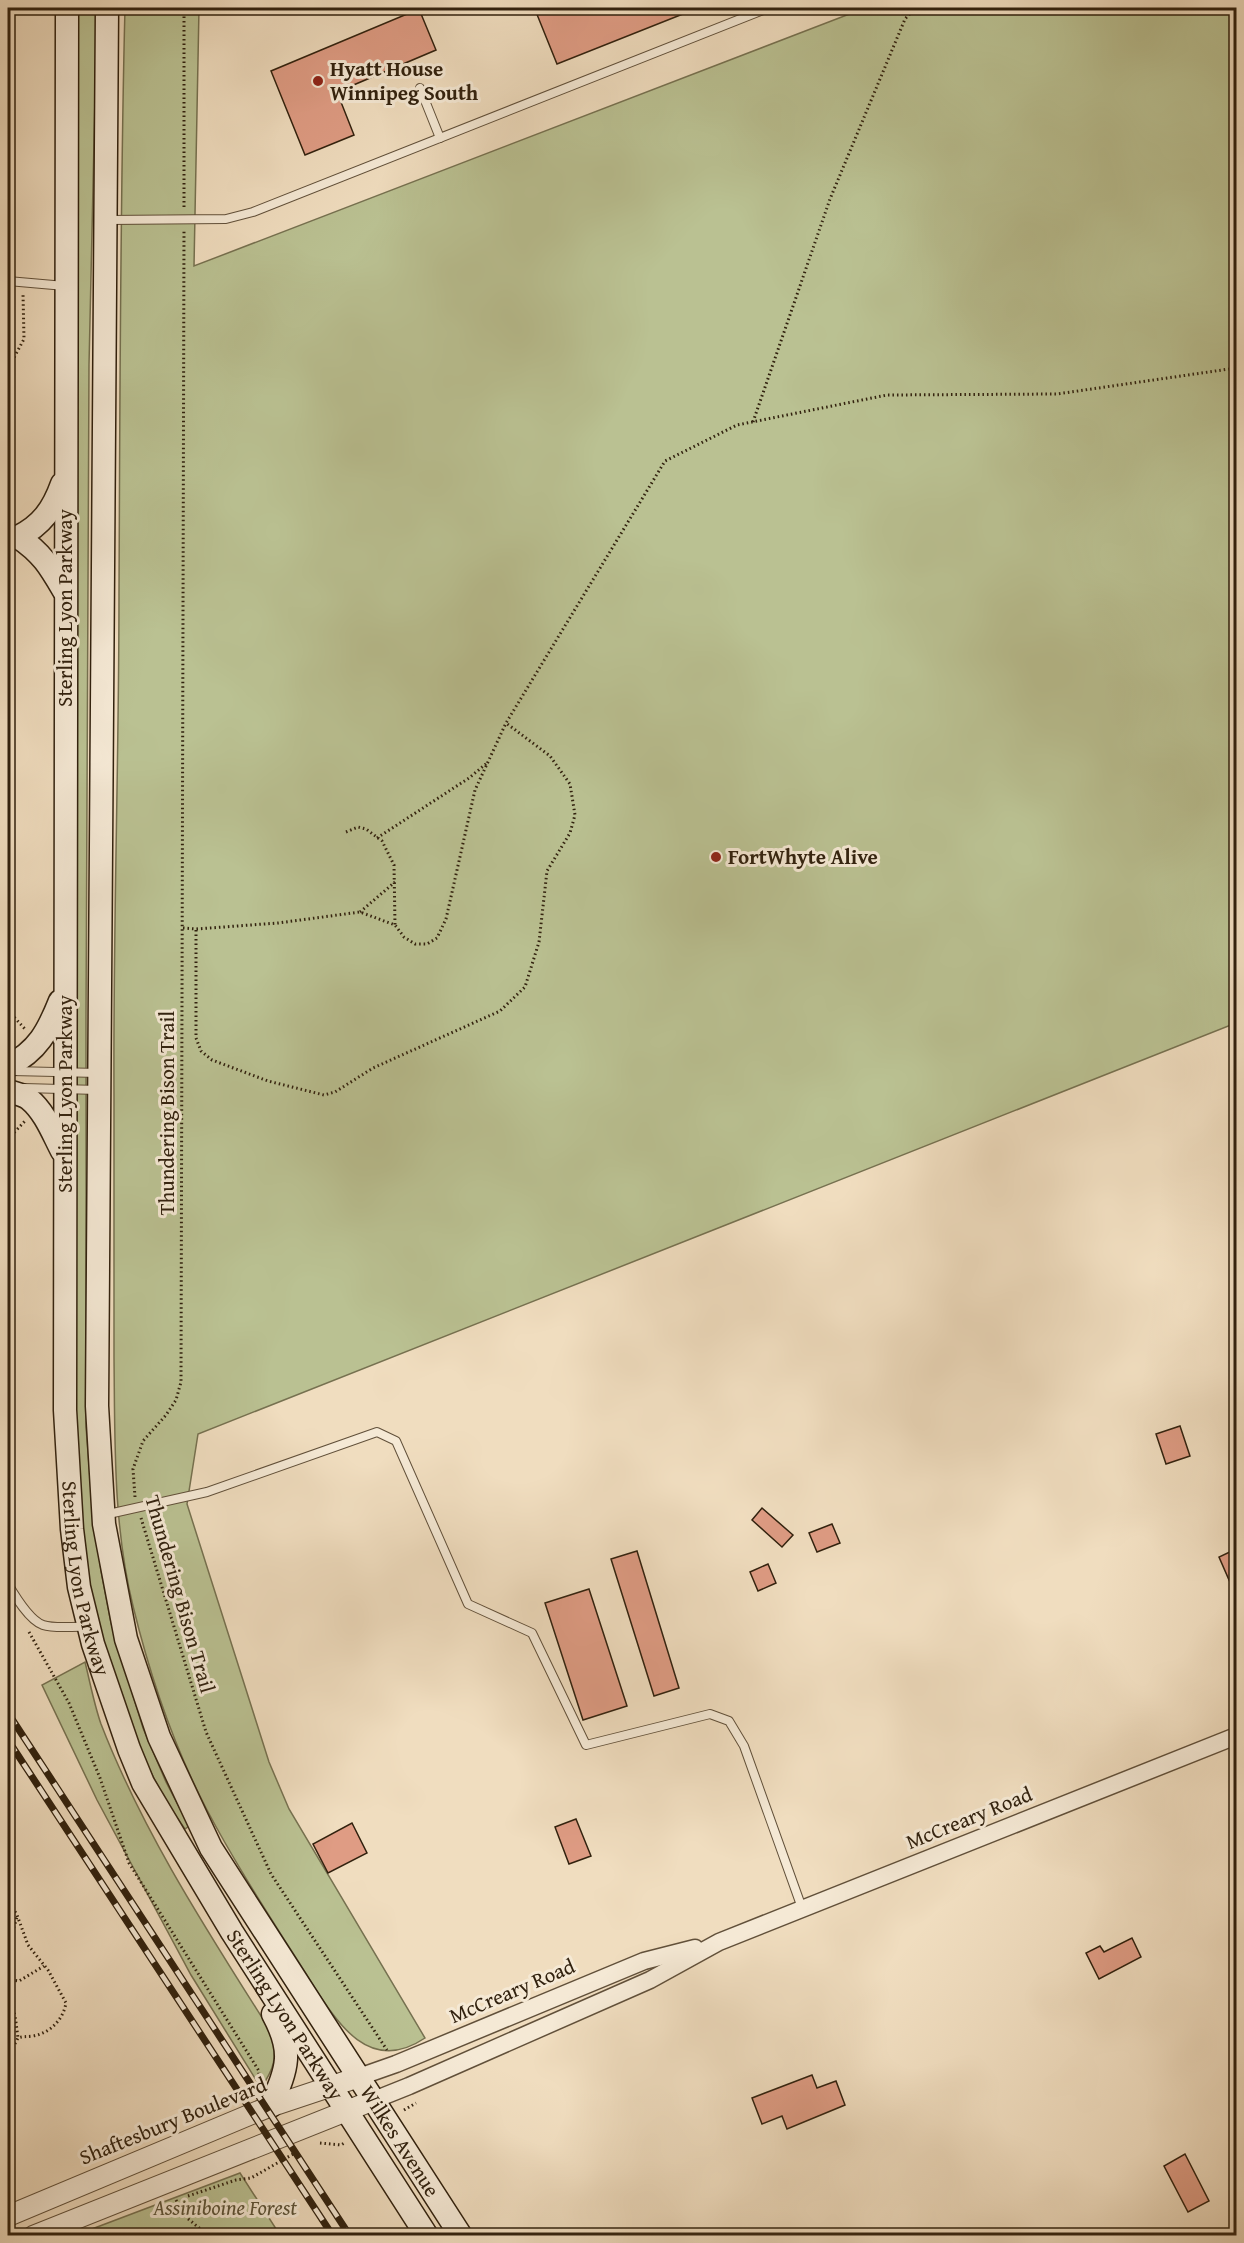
<svg xmlns="http://www.w3.org/2000/svg" width="1244" height="2243" font-family="'Gentium Book Plus',serif">
<rect width="100%" height="100%" fill="#f0ddbf"/>
<filter id="stains"><feTurbulence type="fractalNoise" baseFrequency=".00333" numOctaves="4"/><feColorMatrix values="0 0 0 0 .2 0 0 0 0 .09 0 0 0 0 .02 0 0 0 .5 -.17"/></filter>
<radialGradient id="worn" r=".72"><stop offset=".6" stop-color="#630" stop-opacity="0"/><stop offset="1" stop-color="#630" stop-opacity=".3"/></radialGradient>
<!-- green -->
<g fill="#bac192" stroke="#767150" stroke-width="1.5">
<path d="M 77,8 L 97,8 L 89,365 L 86,1017 L 86,1427 L 92,1504 L 101,1571 L 111,1623 L 143,1728 L 166,1782 L 189,1826 L 185,1829 C 128,1752 95,1627 81,1533 C 78,1507 78,1481 76,1455 Z"/>
<path d="M 125,8 L 199,8 L 194,266 L 865,8 L 1236,8 L 1236,1023 L 198,1434 L 187,1504 L 269,1762 L 289,1809 L 425,2038 C 364,2079 331,2012 303,1969 C 270,1917 236,1865 207,1810 C 174,1747 150,1676 133,1606 C 113,1525 115,1441 114,1357 C 114,1270 114,1183 114,1096 C 113,929 119,762 119,595 C 120,399 120,203 125,8 Z"/>
<path d="M 85,1662 C 90,1682 94,1704 101,1724 C 144,1835 210,1935 273,2035 C 276,2060 275,2067 261,2088 L 191,1975 L 97,1800 L 42,1685 Z"/>
<polygon points="240,2173 280,2235 76,2235"/>
</g>
<!-- building -->
<g fill="#df9c84" stroke="#31210e" stroke-width="1.5">
<polygon points="546,8 698,8 557,64 536,12"/>
<polygon points="419,9 436,50 337,92 354,135 305,155 271,71"/>
<polygon points="1180,1426 1190,1456 1166,1464 1156,1434"/>
<polygon points="762,1508 793,1535 782,1547 752,1520"/>
<polygon points="832,1524 840,1543 817,1552 809,1533"/>
<polygon points="1236,1549 1236,1596 1219,1557"/>
<polygon points="637,1551 679,1688 654,1696 611,1559"/>
<polygon points="768,1564 776,1583 758,1591 750,1572"/>
<polygon points="589,1589 627,1706 583,1720 545,1603"/>
<polygon points="576,1819 591,1856 569,1864 555,1827"/>
<polygon points="352,1823 367,1853 328,1873 313,1844"/>
<polygon points="1132,1938 1141,1957 1099,1979 1086,1953 1100,1946 1104,1952"/>
<polygon points="812,2075 817,2088 836,2081 845,2105 787,2129 782,2116 762,2124 752,2098"/>
<polygon points="1185,2154 1209,2201 1188,2212 1164,2166"/>
</g>
<g fill="none" stroke-linecap="round" stroke-linejoin="round">
<defs>
<g id="service">
<polyline points="420,88 440,138"/>
<polyline points="107,220 226,219 253,212 768,8"/>
<polyline points="8,281 65,286"/>
<polyline points="12,1071 98,1073"/>
<polyline points="24,1088 98,1090"/>
<polyline points="104,1515 207,1492 377,1432 396,1441 468,1604 532,1633 586,1745 710,1714 729,1721 744,1746 802,1908"/>
<path d="M 8,1584 C 15,1596 29,1620 43,1625 C 55,1629 74,1626 87,1627"/>
</g>
<g id="minor">
<polyline points="359,2077 396,2064 644,1961 695,1948"/>
<polyline points="374,2100 409,2086 650,1980 719,1942 1236,1736"/>
</g>
<g id="tertiary">
<polyline points="8,2216 266,2108 359,2077"/>
<polyline points="33,2236 374,2100"/>
</g>
<g id="secondary">
<path id="s1" d="M 67,8 L 65,1410 L 72,1529 L 79,1587 L 93,1644 L 129,1749 L 143,1783 L 232,1932 L 427,2236"/>
<path id="s2" d="M 107,8 L 97,1406 L 104,1524 L 126,1639 L 159,1737 L 211,1848 L 461,2236"/>
<path d="M 62,484 C 53,509 42,525 18,537 C 42,553 50,567 64,591"/>
<path d="M 8,1066 C 38,1051 48,1031 60,1001"/>
<path d="M 8,1091 C 14,1093 24,1095 29,1099 C 45,1112 53,1134 62,1151"/>
<path d="M 271,2106 C 287,2068 294,2053 273,2014"/>
</g>
</defs>
<!-- service casing -->
<use href="#service" stroke="#61503a" stroke-width="10"/>
<!-- minor casing -->
<use href="#minor" stroke="#61503a" stroke-width="19"/>
<!-- tertiary casing -->
<use href="#tertiary" stroke="#61503a" stroke-width="22"/>
<!-- secondary casing -->
<use href="#secondary" stroke="#31210e" stroke-width="25"/>
<!-- path -->
<g stroke="#31210e" stroke-width="3" stroke-dasharray="1.5 3" stroke-linecap="butt">
<polyline points="184,207 184,8"/>
<polyline points="753,422 830,199 905,19 915,8"/>
<polyline points="11,518 9,367 24,339 23,294"/>
<polyline points="10,555 8,1000 14,1017 25,1029"/>
<polyline points="346,832 358,827 366,829 382,841 394,865 395,925"/>
<polyline points="377,838 469,778 487,763"/>
<polyline points="360,912 395,882"/>
<polyline points="183,928 196,929 278,923 360,912 395,925 404,937 415,944 427,944 437,938 446,919 475,790 506,723 665,461 737,425 887,395 1057,394 1236,368"/>
<polyline points="196,930 196,1038 201,1051 212,1060 268,1081 324,1095 335,1092 373,1068 500,1011 525,987 539,942 547,871 570,833 575,815 570,784 550,756 506,723"/>
<polyline points="8,1113 11,1133"/>
<polyline points="8,1139 25,1121"/>
<polyline points="135,1497 133,1469 143,1441 166,1415 176,1400 181,1382 184,231"/>
<polyline points="141,1518 206,1732 271,1874 387,2050"/>
<polyline points="29,1632 69,1703 100,1778 129,1863 259,2071 259,2079"/>
<path d="M 8,1900 L 17,1915 L 28,1945 L 48,1970 L 66,2003 C 63,2020 50,2033 33,2036 C 27,2037 23,2036 18,2038 L 8,2057"/>
<polyline points="8,1940 13,1930 17,1917"/>
<polyline points="8,1976 13,1980 19,1981 44,1966"/>
<polyline points="8,2001 15,2015 18,2038"/>
<polyline points="404,2110 416,2103"/>
<polyline points="320,2143 341,2145 346,2142"/>
<polyline points="188,2196 236,2180 251,2178 295,2153"/>
<polyline points="176,2200 187,2218 209,2236"/>
</g>
<!-- service -->
<use href="#service" stroke="#f5e9d5" stroke-width="8"/>
<!-- minor -->
<use href="#minor" stroke="#f5e9d5" stroke-width="16"/>
<!-- tertiary -->
<use href="#tertiary" stroke="#f5e9d5" stroke-width="20"/>
<!-- secondary -->
<use href="#secondary" stroke="#f5e9d5" stroke-width="22"/>
<defs>
<g id="rail">
<polyline points="8,1713 350,2236"/>
<polyline points="8,1740 333,2236"/>
</g>
</defs>
<!-- rail casing -->
<use href="#rail" stroke="#31210e" stroke-width="7"/>
<!-- rail -->
<use href="#rail" stroke="#f5e9d5" stroke-width="4.5" stroke-dasharray="14" stroke-linecap="butt"/>
</g>
<!-- markers -->
<g fill="#8f2418" stroke="#f5e9d5" stroke-width="2">
<circle cx="318" cy="81" r="6"/>
<circle cx="716" cy="857" r="6"/>
</g>
<g text-anchor="middle" stroke-width="6" stroke-linejoin="round" paint-order="stroke">
<!-- poi labels -->
<g font-size="21" font-weight="bold" fill="#31210e" stroke="#f5e9d5" text-anchor="start">
<text x="330" y="76">Hyatt House<tspan x="330" dy="24">Winnipeg South</tspan></text>
<text x="728" y="864">FortWhyte Alive</text>
</g>
<!-- street labels -->
<g font-size="21" fill="#31210e" stroke="#f5e9d5">
<text transform="translate(65 608) rotate(-90)" y="7">Sterling Lyon Parkway</text>
<text transform="translate(65 1094) rotate(-90)" y="7">Sterling Lyon Parkway</text>
<text transform="translate(167 1113) rotate(-90)" y="7">Thundering Bison Trail</text>
<text dy="7" stroke="none"><textPath href="#s1" startOffset="1572">Sterling Lyon Parkway</textPath></text>
<text transform="translate(180 1594) rotate(74)" y="7">Thundering Bison Trail</text>
<text transform="translate(969 1818) rotate(-22)" y="7">McCreary Road</text>
<text transform="translate(512 1991) rotate(-23)" y="7">McCreary Road</text>
<text dy="7" stroke="none"><textPath href="#s1" startOffset="2058">Sterling Lyon Parkway</textPath></text>
<text transform="translate(173 2121) rotate(-22)" y="7">Shaftesbury Boulevard</text>
<text dy="7" stroke="none"><textPath href="#s2" startOffset="2208">Wilkes Avenue</textPath></text>
</g>
<!-- park labels -->
<g font-size="21" font-style="italic" fill="#5a5136" stroke="#f5e9d5">
<text x="225" y="2215">Assiniboine Forest</text>
</g>
</g>
<!-- margin -->
<rect width="1244" height="2243" fill="none" stroke="#f0ddbf" stroke-width="30"/>
<rect x="9" y="9" width="1226" height="2225" fill="none" stroke="#31210e" stroke-width="3"/>
<rect x="15" y="15" width="1214" height="2213" fill="none" stroke="#31210e" stroke-width="1.5"/>
<rect width="100%" height="100%" filter="url(#stains)"/>
<rect width="100%" height="100%" fill="url(#worn)"/>
</svg>
